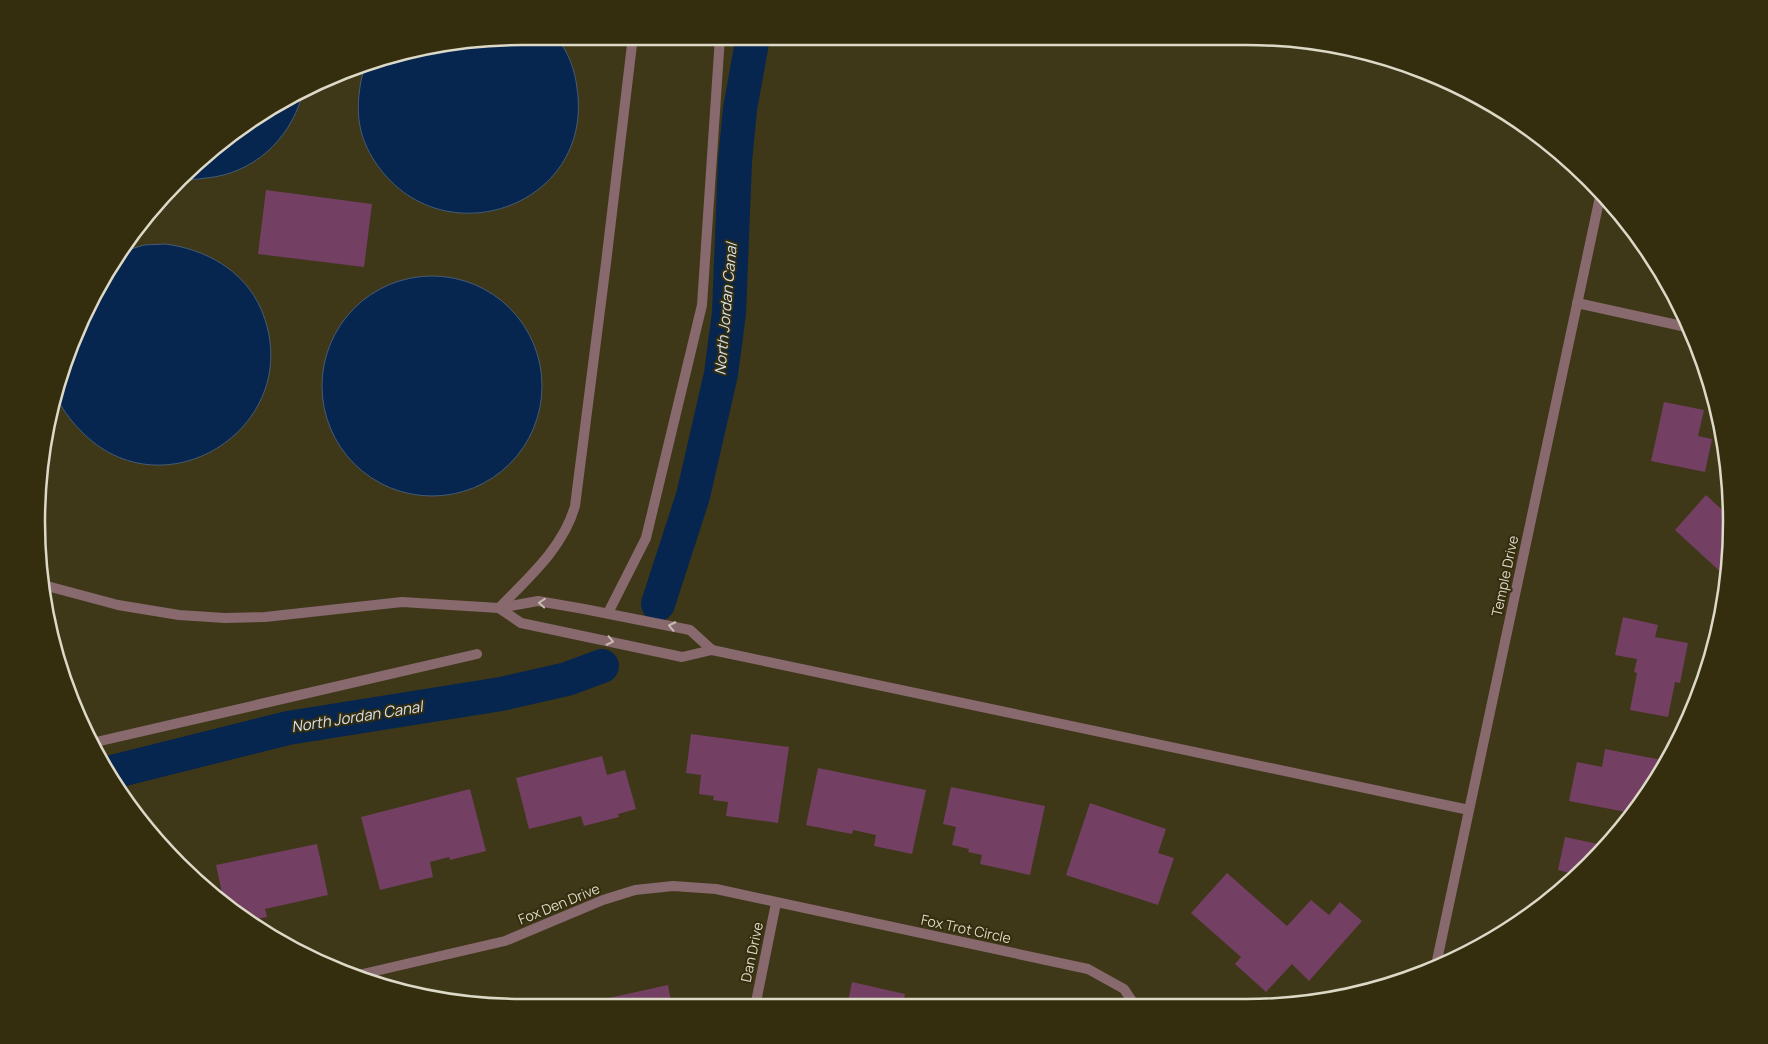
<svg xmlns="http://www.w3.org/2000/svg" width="1768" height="1044" font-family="Manrope,sans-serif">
<rect width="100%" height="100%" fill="#3e3718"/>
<!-- water -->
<g fill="#062650" stroke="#465c74">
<path d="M 522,36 L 555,36 C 568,50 575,70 577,88 C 595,209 435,262 372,157 C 357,132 356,108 361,81 C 363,74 363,68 366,62 Z"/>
<path d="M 302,96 C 289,141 252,174 206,178 C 199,179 193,180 186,179 L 227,136 Z"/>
<path d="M 165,244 C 205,249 244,270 261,309 C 310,424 164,519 80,430 C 73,423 58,405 57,395 C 57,387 60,373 62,365 C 67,353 75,340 81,328 C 93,303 105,278 118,253 L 144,245 Z"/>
<circle cx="432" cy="386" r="110"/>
</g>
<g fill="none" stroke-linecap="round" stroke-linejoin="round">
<!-- canal -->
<g stroke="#062650" stroke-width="34">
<polyline points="658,604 693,496 721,374 729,313 735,161 740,109 753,37"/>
<polyline points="112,772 288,728 501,694 567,679 602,666"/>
</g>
</g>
<!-- building -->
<g fill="#734064">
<polygon points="266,190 372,204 364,267 258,254"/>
<polygon points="1664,402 1704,410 1698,436 1712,439 1705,472 1651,461"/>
<polygon points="1706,495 1731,518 1726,577 1675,530"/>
<polygon points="1623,617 1658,625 1655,637 1688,643 1680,683 1675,682 1668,717 1630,710 1637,673 1634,672 1637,659 1615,655"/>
<polygon points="691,734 789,747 778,823 726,816 728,802 713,800 714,796 699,794 701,775 686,773"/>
<polygon points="1605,749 1662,760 1659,775 1650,792 1631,813 1569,801 1577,762 1602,767"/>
<polygon points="602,756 607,775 625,770 636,809 618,814 619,817 584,826 581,816 529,829 516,778"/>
<polygon points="818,768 926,790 912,854 874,846 876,835 853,830 852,834 806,825"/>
<polygon points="951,787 1045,806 1030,875 980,864 982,855 968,852 969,849 952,845 956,827 943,824"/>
<polygon points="470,789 486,851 450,860 449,857 430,862 433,877 380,890 361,817"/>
<polygon points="1090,803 1166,829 1158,853 1174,858 1158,905 1066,875"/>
<polygon points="1565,837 1603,845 1577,875 1558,870"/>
<polygon points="317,844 328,895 265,909 267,917 247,921 223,898 216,865"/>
<polygon points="1227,873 1287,926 1311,900 1329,915 1340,902 1362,921 1309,981 1292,964 1266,992 1235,964 1241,957 1191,913"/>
<polygon points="852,982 905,994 902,1007 847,1007"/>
<polygon points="668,985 672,1007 572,1007 572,1006"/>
</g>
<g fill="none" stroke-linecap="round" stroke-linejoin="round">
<!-- service -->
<g stroke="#87696e" stroke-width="10">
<polyline points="47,586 118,605 179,615 225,618 265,617 402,602 499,608 538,601 584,609 690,630 712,650"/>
<polyline points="499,608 521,623 682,657 712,650 1469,810"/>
<path d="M 499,608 C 529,577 563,548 575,506 L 606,263 L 633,36"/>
<polyline points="608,613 646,538 702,305 720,37"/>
<polyline points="96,742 477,654"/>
</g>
<!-- minor -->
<g stroke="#87696e" stroke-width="10">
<polyline points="1577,303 1691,328"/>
<polyline points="354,976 505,941 603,900 635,890 673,886 716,889 1088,969 1124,989 1136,1007"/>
<polyline points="755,1007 776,903"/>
</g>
<!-- tertiary -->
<polyline stroke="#87696e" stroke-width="10" points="1436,965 1601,192"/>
</g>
<!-- one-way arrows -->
<defs><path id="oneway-chevron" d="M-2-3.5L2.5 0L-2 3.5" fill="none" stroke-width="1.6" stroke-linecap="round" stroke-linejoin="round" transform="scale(1.25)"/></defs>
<g stroke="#c8bdb1">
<use href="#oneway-chevron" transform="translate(542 603) rotate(-176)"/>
<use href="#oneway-chevron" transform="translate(672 626) rotate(-168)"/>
<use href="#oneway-chevron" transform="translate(610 641) rotate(12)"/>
</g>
<g text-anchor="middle" stroke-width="4" stroke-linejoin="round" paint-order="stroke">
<!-- street labels -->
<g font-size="14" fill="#ddd9c7" stroke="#342d0e">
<text transform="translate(1505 576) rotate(-78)" y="5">Temple Drive</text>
<text transform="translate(559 904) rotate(-22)" y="5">Fox Den Drive</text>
<text transform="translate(966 929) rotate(12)" y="5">Fox Trot Circle</text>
<text transform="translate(752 952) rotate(-78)" y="5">Dan Drive</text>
</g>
<!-- water labels -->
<g font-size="15" font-style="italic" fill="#d7e2f1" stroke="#342d0e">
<text transform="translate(726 309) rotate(-85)" y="5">North Jordan Canal</text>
<text transform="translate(357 717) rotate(-9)" y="5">North Jordan Canal</text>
</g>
</g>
<!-- crop -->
<path d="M0 0H1768V1044H0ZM522 45H1246A477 477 0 0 1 1723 522V522A477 477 0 0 1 1246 999H522A477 477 0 0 1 45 522V522A477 477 0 0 1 522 45Z" fill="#342d0e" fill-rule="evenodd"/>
<path fill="none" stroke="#ddd9c7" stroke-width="2.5" d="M522 45H1246A477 477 0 0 1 1723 522V522A477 477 0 0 1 1246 999H522A477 477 0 0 1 45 522V522A477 477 0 0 1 522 45Z"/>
</svg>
